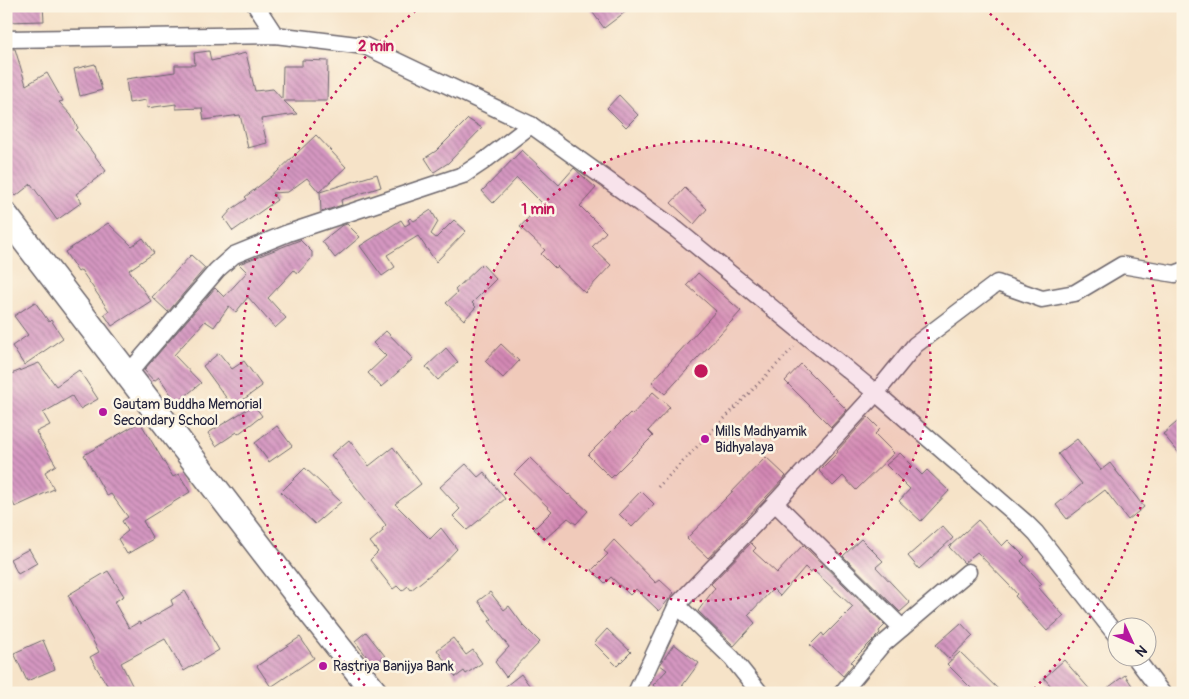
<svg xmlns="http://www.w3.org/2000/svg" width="1189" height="699" font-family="Pangolin,sans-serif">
<defs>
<pattern id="building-back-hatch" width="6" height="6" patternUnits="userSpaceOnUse" patternTransform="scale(1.25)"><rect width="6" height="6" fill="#d597c1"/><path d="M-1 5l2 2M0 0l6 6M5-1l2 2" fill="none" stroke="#ac7b9e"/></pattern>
</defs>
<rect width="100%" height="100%" fill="#fcf5e5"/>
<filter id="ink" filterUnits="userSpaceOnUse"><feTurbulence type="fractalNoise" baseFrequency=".02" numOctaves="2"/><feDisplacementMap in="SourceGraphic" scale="10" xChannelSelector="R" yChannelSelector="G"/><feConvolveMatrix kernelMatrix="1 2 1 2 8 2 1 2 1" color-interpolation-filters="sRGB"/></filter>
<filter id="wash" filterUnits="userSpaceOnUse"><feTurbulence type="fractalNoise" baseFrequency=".0096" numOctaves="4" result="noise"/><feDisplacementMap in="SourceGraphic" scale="20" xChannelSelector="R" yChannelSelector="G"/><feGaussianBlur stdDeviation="1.12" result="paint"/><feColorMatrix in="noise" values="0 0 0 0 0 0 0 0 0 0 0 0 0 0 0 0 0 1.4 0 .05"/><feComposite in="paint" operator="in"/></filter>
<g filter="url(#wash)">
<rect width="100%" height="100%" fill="#f6e3c8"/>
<g id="blocks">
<!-- building -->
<g fill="url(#building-back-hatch)">
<polygon points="6,6 43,6 44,21 6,22"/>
<polygon points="588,6 633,6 604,28"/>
<polygon points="6,49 15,49 26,85 47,73 63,101 59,102 71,115 78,128 76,130 106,171 76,194 82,202 57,220 31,184 16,196 6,184"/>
<polygon points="209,51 211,61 246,53 255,91 273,89 282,99 283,66 302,66 302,60 328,61 327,101 284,101 297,114 261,119 267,143 248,148 240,115 204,120 202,108 176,109 176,104 147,108 146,100 129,103 126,79 175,72 175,65 195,65 194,53"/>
<polygon points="95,64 102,90 80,96 74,69"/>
<polygon points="619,95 638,115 626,127 607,108"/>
<polygon points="468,119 482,128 448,163 434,172 425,158 436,151"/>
<polygon points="316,135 346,167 319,192 307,178 288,192 272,193 277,200 233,231 224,218 232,209 247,199 245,197 276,173"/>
<polygon points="522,150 559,185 574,168 596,188 580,206 606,232 592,247 611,265 585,293 557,266 555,268 541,254 545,250 520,227 542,203 517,178 493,203 482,191"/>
<polygon points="377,174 381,187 341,200 342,205 321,212 320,192"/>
<polygon points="685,188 707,209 694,224 671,203"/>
<polygon points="431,210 438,222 431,234 436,238 454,220 466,231 436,262 418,236 387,255 395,267 382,276 360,246 401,220 405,226 410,223 408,220 410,218 414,221"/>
<polygon points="108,223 132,246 143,238 154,253 129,270 151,301 112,326 104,314 109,311 81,270 78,272 65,252"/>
<polygon points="347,224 360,237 335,258 322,241 341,226"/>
<polygon points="300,240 312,252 312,258 297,274 294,270 268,298 286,318 275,328 248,297 236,312 229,306 214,327 205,321 174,355 201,383 177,403 159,377 154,381 144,370 215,288 224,297 247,272 239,264"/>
<polygon points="191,255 205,268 168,312 152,297"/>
<polygon points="482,264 496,279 472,303 476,307 464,320 446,303 457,293 455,290"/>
<polygon points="698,273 741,311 665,394 652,382 716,311 687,285"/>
<polygon points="35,302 49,322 51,320 63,338 24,365 12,346 28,335 14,316"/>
<polygon points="386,331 413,359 381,387 368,373 386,356 373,343"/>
<polygon points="501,344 519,361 503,378 485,361"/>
<polygon points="446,348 458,362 438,380 426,367"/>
<polygon points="219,353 232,369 244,361 262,386 233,407 203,366"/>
<polygon points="39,363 56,386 79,370 98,399 80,409 72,396 43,413 50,425 36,432 56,465 45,472 54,489 15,507 6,488 6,376"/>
<polygon points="801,364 847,410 831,427 785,381"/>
<polygon points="653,392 670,407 648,431 653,436 611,478 588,455 630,413 632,415"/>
<polygon points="254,405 262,416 238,434 237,432 216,446 208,433"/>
<polygon points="868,417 880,429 875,434 894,453 856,490 843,476 833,486 819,471 838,452 837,451"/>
<polygon points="1183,417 1183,458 1163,434"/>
<polygon points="140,422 173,477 179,474 190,492 143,521 153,539 127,554 118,539 128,531 122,521 128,517 111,494 107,496 84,455"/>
<polygon points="277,426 292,446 269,462 255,443"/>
<polygon points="1077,439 1101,470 1110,463 1144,507 1128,520 1105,490 1067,519 1056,505 1082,484 1058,454"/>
<polygon points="349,440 369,466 393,447 421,484 395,504 430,539 441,528 457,549 441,566 411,590 408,586 402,591 397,586 393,589 370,560 378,552 370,542 383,531 382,529 386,525 331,455"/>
<polygon points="900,453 922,475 927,470 949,491 921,521 899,501 910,489 886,465"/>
<polygon points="766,457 786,476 708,558 687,538"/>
<polygon points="530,458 568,495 569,494 588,511 576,524 568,518 545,539 534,529 552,511 514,474"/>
<polygon points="466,464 478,477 484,472 505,499 467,530 453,516 460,509 440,487"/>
<polygon points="305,468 341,502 315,524 281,492"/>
<polygon points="641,491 654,504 632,527 619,514"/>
<polygon points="978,520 1002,546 1008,540 1025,557 1021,561 1042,584 1038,587 1064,616 1047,631 1015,596 1017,594 1010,586 977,552 964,563 949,547"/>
<polygon points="942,526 953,538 919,569 908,556"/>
<polygon points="861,539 883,561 876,567 910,603 900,612 843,556"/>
<polygon points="614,540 656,583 660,580 674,593 659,611 636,589 630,595 611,577 605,583 592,570 608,554 604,551"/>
<polygon points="751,543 756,548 753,551 777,573 803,545 885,625 879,631 880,633 851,662 853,664 843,676 810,645 822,633 824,636 853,607 813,570 810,572 805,567 780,596 773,589 748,615 755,623 734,646 698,611 715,588 711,584"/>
<polygon points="29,549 37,563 18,574 10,559"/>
<polygon points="108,571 124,596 114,602 129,628 139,622 140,624 173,605 171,600 185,591 219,650 184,671 165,639 121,663 133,687 122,693 112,693 90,657 99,652 68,595"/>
<polygon points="490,592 504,610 509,606 523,625 540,642 506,677 495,662 509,647 489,621 492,619 478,601"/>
<polygon points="961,623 973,636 949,659 936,645"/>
<polygon points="607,629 631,652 617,666 594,643"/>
<polygon points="366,632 385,656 373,665 355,641"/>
<polygon points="300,637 314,658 271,687 257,666"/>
<polygon points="453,638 466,655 473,650 482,663 466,674 464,671 456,677 437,650"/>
<polygon points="43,640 55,669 27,681 14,653"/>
<polygon points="674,644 699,663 677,693 662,693 653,685 667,670 660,665"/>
<polygon points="960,652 1002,693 976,693 947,664"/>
<polygon points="1064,660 1093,693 1057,693 1044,678"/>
<polygon points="521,674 535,693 497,693"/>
<polygon points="1125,675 1137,693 1101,693"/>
</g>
</g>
</g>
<g filter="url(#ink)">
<use href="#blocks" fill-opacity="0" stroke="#6c666c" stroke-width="1"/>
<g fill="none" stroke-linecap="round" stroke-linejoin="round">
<defs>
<g id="street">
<polyline points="256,6 275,35"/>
<polyline points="6,39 275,35 365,46 531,125 677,230 876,393 1026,523 1036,533 1116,635"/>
<polyline points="127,375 217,270 234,255 288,233 463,175 484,161 531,125"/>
<polyline points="775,503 902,628"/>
<polyline points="677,605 732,658 760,693"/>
<polyline points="1134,656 1162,693"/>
<polyline points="636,693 677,605 775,503 876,393 915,345 997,283 1042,299 1075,293 1122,265 1175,274 1183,271"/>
<polyline points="842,693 881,646 968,572"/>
</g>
<polyline id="primary" points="6,216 298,596 375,693"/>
</defs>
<!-- street casing -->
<use href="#street" stroke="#6c666c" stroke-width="19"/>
<!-- primary casing -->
<use href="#primary" stroke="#6c666c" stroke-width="28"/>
<!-- path -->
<g stroke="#6c666c" stroke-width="3" stroke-dasharray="1 4" stroke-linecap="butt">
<polyline points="658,487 794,347"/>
<polyline points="6,691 18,693"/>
</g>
<!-- street -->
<use href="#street" stroke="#fff" stroke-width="16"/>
<!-- primary -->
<use href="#primary" stroke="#fff" stroke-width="25"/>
</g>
</g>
<!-- distance rings -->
<circle cx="701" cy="371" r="230" fill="#c2185b" fill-opacity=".12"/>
<g fill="none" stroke="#c2185b" stroke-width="2.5" stroke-dasharray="2.5 5">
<circle cx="701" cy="371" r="230"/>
<path d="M370 691A460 460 0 0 1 418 9M984 9A460 460 0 0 1 1032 691"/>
</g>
<!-- markers -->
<g fill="#b5179e" stroke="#fcf5e5" stroke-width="2">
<circle cx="103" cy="412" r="5"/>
<circle cx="705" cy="439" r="5"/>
<circle cx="323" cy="666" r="5"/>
</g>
<g text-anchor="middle" stroke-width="5" stroke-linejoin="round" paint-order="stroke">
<!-- poi labels -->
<g font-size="14" fill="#22223b" stroke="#fcf5e5" text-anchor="start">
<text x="113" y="409">Gautam Buddha Memorial<tspan x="113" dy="16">Secondary School</tspan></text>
<text x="715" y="436">Mills Madhyamik<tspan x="715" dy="16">Bidhyalaya</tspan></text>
<text x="333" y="671">Rastriya Banijya Bank</text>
</g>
</g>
<circle cx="701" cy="371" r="8" fill="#c2185b" stroke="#fcf5e5" stroke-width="2.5"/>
<g font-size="15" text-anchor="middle" font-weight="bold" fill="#c2185b" stroke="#fcf5e5" stroke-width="5" stroke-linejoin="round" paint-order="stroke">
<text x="376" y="51">2 min</text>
<text x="538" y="214">1 min</text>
</g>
<!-- margin -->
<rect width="1189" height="699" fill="none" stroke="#fcf5e5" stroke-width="25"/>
<!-- north arrow -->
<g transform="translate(1132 642) rotate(134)"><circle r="24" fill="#fcf5e5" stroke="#a5a1a1"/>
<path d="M0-4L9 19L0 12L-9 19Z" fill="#b5179e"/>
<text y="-8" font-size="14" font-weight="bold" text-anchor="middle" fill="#22223b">N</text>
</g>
</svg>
